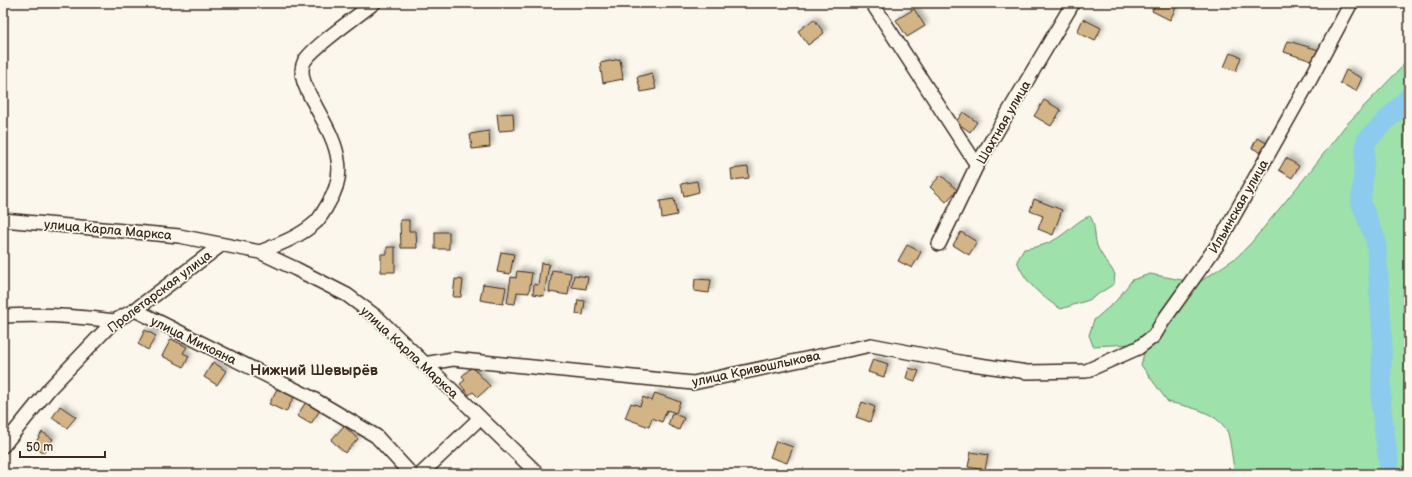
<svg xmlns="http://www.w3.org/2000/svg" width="1412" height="477" font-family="'Balsamiq Sans',sans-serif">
<defs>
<filter id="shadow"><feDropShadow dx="3.5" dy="-3.5" stdDeviation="2" flood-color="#0004"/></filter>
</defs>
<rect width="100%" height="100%" fill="#fbf7ec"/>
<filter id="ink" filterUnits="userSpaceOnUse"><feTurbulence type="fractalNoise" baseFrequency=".025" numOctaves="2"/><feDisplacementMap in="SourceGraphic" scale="8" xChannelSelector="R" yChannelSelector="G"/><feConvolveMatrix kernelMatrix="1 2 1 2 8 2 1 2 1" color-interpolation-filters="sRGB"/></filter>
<g filter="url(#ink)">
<!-- green -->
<g fill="#9ee1ab" stroke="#6c8664">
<path d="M 1409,57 L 1409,474 L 1235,474 C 1233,466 1230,436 1227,431 C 1216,411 1189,407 1168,402 L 1141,365 L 1144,353 L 1133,344 L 1093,346 L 1089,335 L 1094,320 L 1116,301 L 1132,280 L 1150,274 L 1198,283 L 1237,257 L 1251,243 L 1308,174 L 1345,126 L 1401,68 Z"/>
<path d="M 1090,216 C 1097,226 1093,240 1099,250 C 1103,258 1110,266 1115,274 L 1114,284 L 1089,300 L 1061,309 C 1043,298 1024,282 1017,261 L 1024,249 C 1038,247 1050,244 1062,235 C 1072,228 1078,220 1090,216 Z"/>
</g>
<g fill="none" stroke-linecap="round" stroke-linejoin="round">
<!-- river -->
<polyline stroke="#8ccbed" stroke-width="20" points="1390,474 1381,405 1382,332 1376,241 1361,203 1366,141 1409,97"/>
</g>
<!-- building -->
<g fill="#d3b487" stroke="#3b2a1e" filter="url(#shadow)">
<polygon points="1156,3 1178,3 1170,20 1152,11"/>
<polygon points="914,9 925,26 907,37 896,20"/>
<polygon points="814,19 824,33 808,45 798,31"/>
<polygon points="1083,19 1101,28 1095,41 1077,32"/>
<polygon points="1288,41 1319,50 1315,62 1284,52"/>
<polygon points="1230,53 1241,57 1236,71 1224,67"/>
<polygon points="620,59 623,79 603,83 600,63"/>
<polygon points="1346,70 1362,78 1356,91 1340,83"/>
<polygon points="652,73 656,89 641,92 637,77"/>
<polygon points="1044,100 1061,110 1051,126 1034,116"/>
<polygon points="963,112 977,122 970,132 956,122"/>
<polygon points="513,113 514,130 499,131 497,114"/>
<polygon points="489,131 490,147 472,149 470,134"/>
<polygon points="1257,138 1271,145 1266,155 1252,148"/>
<polygon points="1286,158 1299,166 1292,178 1279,170"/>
<polygon points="748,167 749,178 732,180 731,169"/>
<polygon points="941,175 957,190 946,202 930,187"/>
<polygon points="697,181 699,192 684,196 681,184"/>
<polygon points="674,199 677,215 662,218 660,201"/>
<polygon points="1034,199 1062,210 1053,235 1038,229 1043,216 1030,211"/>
<polygon points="400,220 409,220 409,231 416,231 417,248 401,248"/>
<rect x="435" y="232" width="14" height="17"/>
<polygon points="961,232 977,242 969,255 953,245"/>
<polygon points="907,245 921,252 912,268 898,261"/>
<polygon points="387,247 395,247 395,272 381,272 381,254 387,254"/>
<polygon points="501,252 514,254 510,274 497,272"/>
<polygon points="541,263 549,264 544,296 533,294 534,284 538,285"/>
<polygon points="552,270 571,273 568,295 549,292"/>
<polygon points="517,271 532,273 529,293 517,292 515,304 507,303 511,277 516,278"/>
<polygon points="574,275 588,277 586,289 572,287"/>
<polygon points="455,279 463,280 461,297 453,297"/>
<polygon points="695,279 711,280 709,293 694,291"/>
<polygon points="483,284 506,287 503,304 480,300"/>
<polygon points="578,300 585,301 583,315 576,314"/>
<polygon points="145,330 156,336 148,350 138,344"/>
<polygon points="171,339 187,347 183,353 189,356 184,367 162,356"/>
<polygon points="873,359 888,364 884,377 868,372"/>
<polygon points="213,362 226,371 217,385 204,377"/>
<polygon points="472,367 490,386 478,397 473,392 469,395 460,384 465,380 462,376"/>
<polygon points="909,368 919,371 915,381 906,378"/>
<polygon points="277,389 294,397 286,412 269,404"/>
<polygon points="655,393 680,402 676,413 667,410 662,422 652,418 649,427 625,418 631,403 640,406 643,397 652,401"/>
<polygon points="306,402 320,410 311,424 297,416"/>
<polygon points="862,402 875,407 870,422 856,417"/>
<polygon points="60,406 76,417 67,428 52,418"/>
<polygon points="672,413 684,418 679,430 668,425"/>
<polygon points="344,426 358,439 345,453 331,440"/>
<polygon points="42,432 53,439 44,453 33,447"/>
<polygon points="776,441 793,447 787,463 770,457"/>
<polygon points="971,452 988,455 985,470 968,467"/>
</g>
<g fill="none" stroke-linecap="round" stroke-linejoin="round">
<defs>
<g id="minor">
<polyline points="872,3 977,165"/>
<polyline points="3,220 179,236 260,252 296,269 347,295 378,318 538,474"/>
<polyline points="939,244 977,165 1073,3"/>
<path d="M 260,252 C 280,244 301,236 316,222 C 321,217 325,209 328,204 C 336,191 341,176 338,160 C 336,142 325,124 316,107 C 310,95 297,76 304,62 C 311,48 359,15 374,3"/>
<polyline points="135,310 310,397 376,436 411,474"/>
<path d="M 3,316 C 40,314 78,316 114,321"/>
<polyline points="424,364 453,359 693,383 871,345 965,363 1027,372 1086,371 1138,348 1154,336 1163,321 1218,244 1310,80 1351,3"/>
<polyline points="3,446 50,388 114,321 135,310 221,245"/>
<polyline points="421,474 480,418"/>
</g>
</defs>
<!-- minor casing -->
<use href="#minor" stroke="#3b2a1e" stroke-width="16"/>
<!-- minor -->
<use href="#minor" stroke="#fbf7ec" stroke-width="13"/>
</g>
</g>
<g text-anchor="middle" stroke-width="3.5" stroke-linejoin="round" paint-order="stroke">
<!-- street labels -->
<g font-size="13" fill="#3b2a1e" stroke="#fbf7ec">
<text transform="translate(1003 122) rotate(-60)" y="5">Шахтная улица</text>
<text transform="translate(1238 206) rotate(-60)" y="5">Ильинская улица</text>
<text transform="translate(108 229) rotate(5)" y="5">улица Карла Маркса</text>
<text transform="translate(159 291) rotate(-37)" y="5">Пролетарская улица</text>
<text transform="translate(194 340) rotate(26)" y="5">улица Микояна</text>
<text transform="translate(410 352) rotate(43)" y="5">улица Карла Маркса</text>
<text transform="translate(756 368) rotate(-12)" y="5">улица Кривошлыкова</text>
</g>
<!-- quarter labels -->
<g font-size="15" font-weight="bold" fill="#3b2a1e" stroke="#fbf7ec">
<text x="314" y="375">Нижний Шевырёв</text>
</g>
</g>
<!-- margin -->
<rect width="1412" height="477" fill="none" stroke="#fbf7ec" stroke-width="16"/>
<rect x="8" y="8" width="1396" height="461" fill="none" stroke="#3b2a1e" stroke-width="1.5" filter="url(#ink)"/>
<!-- scale -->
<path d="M20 451v6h85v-6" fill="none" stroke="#3b2a1e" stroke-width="2"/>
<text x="26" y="451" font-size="12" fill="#3b2a1e" stroke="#fbf7ec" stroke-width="3" paint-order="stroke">50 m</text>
</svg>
